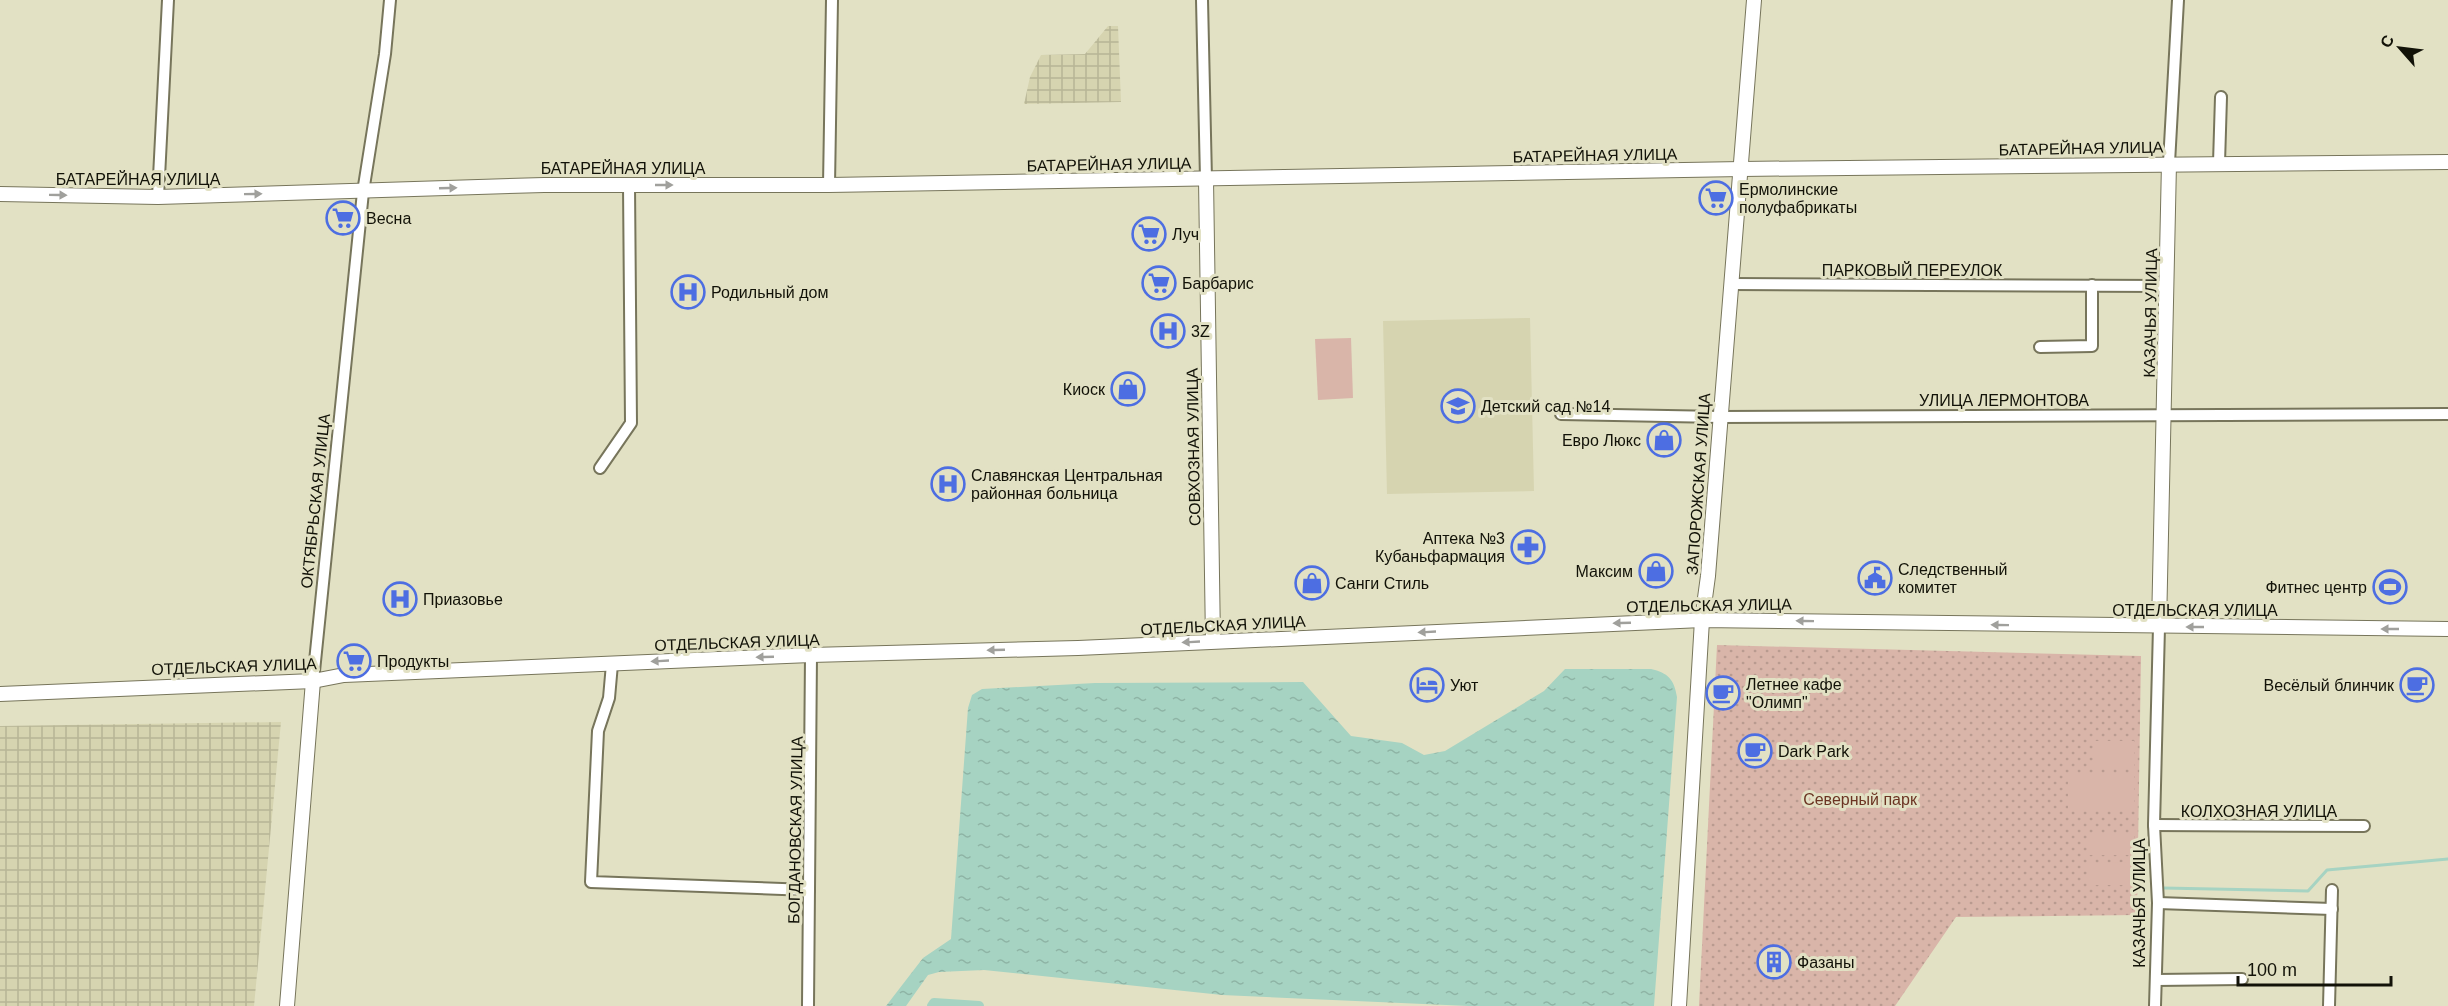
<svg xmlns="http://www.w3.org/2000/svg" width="2448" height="1006" font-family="Helvetica,sans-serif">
<defs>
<pattern id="industrial-grid" width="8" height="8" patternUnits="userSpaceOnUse" patternTransform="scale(1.5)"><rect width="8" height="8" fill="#d6d4b0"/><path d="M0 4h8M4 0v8" fill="none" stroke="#b7b596"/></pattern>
<pattern id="park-dots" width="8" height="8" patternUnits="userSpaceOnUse" patternTransform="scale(1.5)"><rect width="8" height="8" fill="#d9b5a9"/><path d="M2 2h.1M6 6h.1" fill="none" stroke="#b99b90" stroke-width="1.8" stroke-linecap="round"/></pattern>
<pattern id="water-ripples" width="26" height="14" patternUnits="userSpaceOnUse" patternTransform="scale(1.5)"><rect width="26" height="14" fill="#a6d3c2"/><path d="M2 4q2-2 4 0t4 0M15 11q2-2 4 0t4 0" fill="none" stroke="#8eb4a5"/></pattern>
</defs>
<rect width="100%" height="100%" fill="#e2e1c4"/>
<!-- built -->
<polygon fill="#d6d4b0" points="1530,318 1534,491 1387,494 1383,321"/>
<!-- industrial -->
<g fill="url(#industrial-grid)">
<polygon points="1108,26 1118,26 1121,102 1024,104 1030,77 1041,55 1085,54"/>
<polygon points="281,722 254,1006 0,1006 0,726"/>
</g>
<!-- park -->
<polygon fill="url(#park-dots)" points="1717,645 2141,656 2137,915 1956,917 1895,1006 1699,1006"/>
<!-- garden -->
<g fill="#d9b5a9">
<polygon points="1351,338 1353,398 1318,400 1315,339"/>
<rect x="2093" y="741" width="41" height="26"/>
<rect x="2068" y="774" width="66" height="35"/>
<rect x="2088" y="833" width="46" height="22"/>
<polygon points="2134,862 2134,885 2088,885 2088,863"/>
</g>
<!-- water -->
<path fill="url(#water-ripples)" d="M 1565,669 L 1651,669 C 1668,673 1674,679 1677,697 L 1654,1006 L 1469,1006 L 1222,995 L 984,970 L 939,972 L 928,975 L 906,1006 L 886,1006 L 923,958 L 951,939 L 968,708 L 972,695 L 982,689 L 1095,683 L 1303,682 L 1351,736 L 1402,743 L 1424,755 L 1445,751 L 1544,691 Z"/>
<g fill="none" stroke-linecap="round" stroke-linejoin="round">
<!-- stream -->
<polyline stroke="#a6d3c2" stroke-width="3" points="2163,888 2308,891 2327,870 2448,859"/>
<!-- canal -->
<polyline stroke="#a6d3c2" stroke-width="10" points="932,1006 934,1003 979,1006"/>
<defs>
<g id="street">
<polyline points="1202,0 1206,179"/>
<polyline points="2169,163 2178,0"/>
<polyline points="2219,163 2221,97"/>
<polyline points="829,185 832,0"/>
<polyline points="158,197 168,0"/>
<polyline points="1731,284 2167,286"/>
<polyline points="2040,347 2092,346 2092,285"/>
<polyline points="1561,414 1720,417 2448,414"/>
<polyline points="600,468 631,423 629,185"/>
<polyline points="612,664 609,698 598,731 591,882 809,890"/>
<polyline points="313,681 363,192 385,54 390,0"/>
<polyline points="2154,825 2364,826"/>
<polyline points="2158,903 2332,909"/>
<polyline points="2156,980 2242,979"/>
<polyline points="808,1006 811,655"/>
<polyline points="2155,1006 2158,903 2154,825 2159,627"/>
<polyline points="2329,1006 2332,890"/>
</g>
<g id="secondary">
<polyline points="1206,179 1213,641"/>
<polyline points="0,194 158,197 544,185 829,185 1742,169 2448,162"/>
<polyline points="2159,627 2169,163"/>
<polyline points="0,694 313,681 344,675 811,655 1078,648 1702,620 2448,629"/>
<polyline points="287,1006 313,681"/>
<polyline points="1679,1006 1702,620 1708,576 1754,0"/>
</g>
</defs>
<!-- street casing -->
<use href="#street" stroke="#77755b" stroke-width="14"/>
<!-- secondary casing -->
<use href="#secondary" stroke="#77755b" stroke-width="16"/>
<!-- street -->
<use href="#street" stroke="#fff" stroke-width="10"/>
<!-- secondary -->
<use href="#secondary" stroke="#fff" stroke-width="14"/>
</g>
<!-- one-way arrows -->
<defs><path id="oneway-solid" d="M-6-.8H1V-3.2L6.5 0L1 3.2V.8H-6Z" transform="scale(1.5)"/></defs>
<g fill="#a0a09c">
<use href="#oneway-solid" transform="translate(664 185)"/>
<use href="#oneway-solid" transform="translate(448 188) rotate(-2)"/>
<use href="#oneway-solid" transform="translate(253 194) rotate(-1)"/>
<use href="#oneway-solid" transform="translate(58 195) rotate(1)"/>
<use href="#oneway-solid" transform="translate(1805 621) rotate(-179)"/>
<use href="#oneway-solid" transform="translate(1622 623) rotate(178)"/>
<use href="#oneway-solid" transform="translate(2000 625) rotate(-179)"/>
<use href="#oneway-solid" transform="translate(2195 627) rotate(-180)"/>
<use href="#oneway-solid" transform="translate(2390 629) rotate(-180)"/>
<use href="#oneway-solid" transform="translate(1427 632) rotate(177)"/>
<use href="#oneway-solid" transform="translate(1191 642) rotate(177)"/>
<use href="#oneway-solid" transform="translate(996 650) rotate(178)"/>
<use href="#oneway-solid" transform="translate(765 657) rotate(178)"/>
<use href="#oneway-solid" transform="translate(660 661) rotate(177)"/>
</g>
<!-- icons -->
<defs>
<symbol id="supermarket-ring" viewBox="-11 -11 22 22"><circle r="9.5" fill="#e2e1c4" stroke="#4d6ee2" stroke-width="1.5"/><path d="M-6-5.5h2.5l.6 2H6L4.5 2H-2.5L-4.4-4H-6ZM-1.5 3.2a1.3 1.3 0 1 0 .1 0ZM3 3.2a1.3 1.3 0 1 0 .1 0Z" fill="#4d6ee2"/></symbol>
<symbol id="hospital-ring" viewBox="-11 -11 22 22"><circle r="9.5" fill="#e2e1c4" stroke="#4d6ee2" stroke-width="1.5"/><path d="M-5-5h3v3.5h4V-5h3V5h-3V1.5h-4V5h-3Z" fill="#4d6ee2"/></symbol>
<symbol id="shop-ring" viewBox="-11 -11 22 22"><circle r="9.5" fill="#e2e1c4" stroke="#4d6ee2" stroke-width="1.5"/><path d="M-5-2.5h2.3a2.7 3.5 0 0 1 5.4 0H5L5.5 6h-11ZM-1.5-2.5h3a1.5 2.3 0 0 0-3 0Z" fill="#4d6ee2"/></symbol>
<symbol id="school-ring" viewBox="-11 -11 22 22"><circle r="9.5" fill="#e2e1c4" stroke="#4d6ee2" stroke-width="1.5"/><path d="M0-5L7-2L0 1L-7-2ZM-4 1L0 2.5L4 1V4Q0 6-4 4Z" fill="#4d6ee2"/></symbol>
<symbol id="pharmacy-ring" viewBox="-11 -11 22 22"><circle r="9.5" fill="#e2e1c4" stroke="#4d6ee2" stroke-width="1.5"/><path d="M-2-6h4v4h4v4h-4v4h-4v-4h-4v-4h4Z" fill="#4d6ee2"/></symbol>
<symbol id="civic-ring" viewBox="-11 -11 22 22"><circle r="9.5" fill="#e2e1c4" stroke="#4d6ee2" stroke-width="1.5"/><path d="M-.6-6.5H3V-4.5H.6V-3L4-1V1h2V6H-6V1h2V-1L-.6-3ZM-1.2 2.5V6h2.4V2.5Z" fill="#4d6ee2"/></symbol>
<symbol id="stadium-ring" viewBox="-11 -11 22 22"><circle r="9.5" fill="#e2e1c4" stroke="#4d6ee2" stroke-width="1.5"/><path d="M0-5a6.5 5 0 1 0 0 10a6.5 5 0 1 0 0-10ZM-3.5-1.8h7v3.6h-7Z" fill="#4d6ee2"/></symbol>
<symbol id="hotel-ring" viewBox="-11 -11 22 22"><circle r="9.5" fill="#e2e1c4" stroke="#4d6ee2" stroke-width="1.5"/><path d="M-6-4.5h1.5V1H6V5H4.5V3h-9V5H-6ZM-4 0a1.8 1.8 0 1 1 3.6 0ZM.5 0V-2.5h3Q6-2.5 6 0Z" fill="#4d6ee2"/></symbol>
<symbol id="cafe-ring" viewBox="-11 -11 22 22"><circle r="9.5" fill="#e2e1c4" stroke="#4d6ee2" stroke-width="1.5"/><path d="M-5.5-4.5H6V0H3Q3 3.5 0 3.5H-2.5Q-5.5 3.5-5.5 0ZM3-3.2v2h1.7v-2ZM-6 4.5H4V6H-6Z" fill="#4d6ee2"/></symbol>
<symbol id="building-ring" viewBox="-11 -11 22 22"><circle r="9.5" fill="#e2e1c4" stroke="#4d6ee2" stroke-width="1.5"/><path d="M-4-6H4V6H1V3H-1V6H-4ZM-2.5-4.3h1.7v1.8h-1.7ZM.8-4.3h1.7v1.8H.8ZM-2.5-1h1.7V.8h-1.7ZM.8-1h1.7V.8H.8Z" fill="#4d6ee2"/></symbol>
</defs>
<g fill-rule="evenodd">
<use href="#supermarket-ring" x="1697" y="179" width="38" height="38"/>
<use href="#supermarket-ring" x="324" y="199" width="38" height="38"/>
<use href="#supermarket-ring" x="1130" y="215" width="38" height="38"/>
<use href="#supermarket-ring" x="1140" y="264" width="38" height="38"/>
<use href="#hospital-ring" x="669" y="273" width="38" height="38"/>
<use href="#hospital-ring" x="1149" y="312" width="38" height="38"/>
<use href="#shop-ring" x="1109" y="370" width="38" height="38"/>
<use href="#school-ring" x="1439" y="387" width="38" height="38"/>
<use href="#shop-ring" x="1645" y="421" width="38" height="38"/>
<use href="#hospital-ring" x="929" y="465" width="38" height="38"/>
<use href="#pharmacy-ring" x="1509" y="528" width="38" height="38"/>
<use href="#shop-ring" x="1637" y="552" width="38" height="38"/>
<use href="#civic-ring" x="1856" y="559" width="38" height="38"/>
<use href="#shop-ring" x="1293" y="564" width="38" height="38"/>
<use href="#stadium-ring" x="2371" y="568" width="38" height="38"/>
<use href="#hospital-ring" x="381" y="580" width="38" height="38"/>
<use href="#supermarket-ring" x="335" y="642" width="38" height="38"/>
<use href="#hotel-ring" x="1408" y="666" width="38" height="38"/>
<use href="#cafe-ring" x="2398" y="666" width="38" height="38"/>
<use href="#cafe-ring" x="1704" y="674" width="38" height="38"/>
<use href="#cafe-ring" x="1736" y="732" width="38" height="38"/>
<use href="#building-ring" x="1755" y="943" width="38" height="38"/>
</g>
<g text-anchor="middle" stroke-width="6" stroke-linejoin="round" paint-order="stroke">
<!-- street labels -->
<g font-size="16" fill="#121208" stroke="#e2e1c4">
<text transform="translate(2081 148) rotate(-1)" y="6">БАТАРЕЙНАЯ УЛИЦА</text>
<text transform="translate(1595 155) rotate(-1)" y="6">БАТАРЕЙНАЯ УЛИЦА</text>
<text transform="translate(1109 164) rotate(-1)" y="6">БАТАРЕЙНАЯ УЛИЦА</text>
<text x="623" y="174">БАТАРЕЙНАЯ УЛИЦА</text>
<text x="138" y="185">БАТАРЕЙНАЯ УЛИЦА</text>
<text x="1912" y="276">ПАРКОВЫЙ ПЕРЕУЛОК</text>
<text transform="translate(2150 313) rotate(-89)" y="6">КАЗАЧЬЯ УЛИЦА</text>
<text x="2004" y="406">УЛИЦА ЛЕРМОНТОВА</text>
<text transform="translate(1193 447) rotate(-91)" y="6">СОВХОЗНАЯ УЛИЦА</text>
<text transform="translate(1698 484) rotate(-86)" y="6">ЗАПОРОЖСКАЯ УЛИЦА</text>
<text transform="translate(315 501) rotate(-84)" y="6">ОКТЯБРЬСКАЯ УЛИЦА</text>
<text transform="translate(1709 605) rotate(-1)" y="6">ОТДЕЛЬСКАЯ УЛИЦА</text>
<text x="2195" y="616">ОТДЕЛЬСКАЯ УЛИЦА</text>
<text transform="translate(1223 625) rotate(-3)" y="6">ОТДЕЛЬСКАЯ УЛИЦА</text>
<text transform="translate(737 642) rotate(-2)" y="6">ОТДЕЛЬСКАЯ УЛИЦА</text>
<text transform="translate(234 666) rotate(-2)" y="6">ОТДЕЛЬСКАЯ УЛИЦА</text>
<text x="2259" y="817">КОЛХОЗНАЯ УЛИЦА</text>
<text transform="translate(795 830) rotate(-89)" y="6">БОГДАНОВСКАЯ УЛИЦА</text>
<text transform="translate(2139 903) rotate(-90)" y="6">КАЗАЧЬЯ УЛИЦА</text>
</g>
<!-- poi labels -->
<g font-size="16" fill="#121208" stroke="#e2e1c4" text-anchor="start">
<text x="1739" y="195">Ермолинские<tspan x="1739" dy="18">полуфабрикаты</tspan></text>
<text x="366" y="224">Весна</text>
<text x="1172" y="240">Луч</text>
<text x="1182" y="289">Барбарис</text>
<text x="711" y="298">Родильный дом</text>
<text x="1191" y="337">3Z</text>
<text x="1105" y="395" text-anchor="end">Киоск</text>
<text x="1481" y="412">Детский сад №14</text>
<text x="1641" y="446" text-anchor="end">Евро Люкс</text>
<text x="971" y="481">Славянская Центральная<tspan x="971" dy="18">районная больница</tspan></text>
<text x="1505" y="544" text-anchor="end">Аптека №3<tspan x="1505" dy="18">Кубаньфармация</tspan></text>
<text x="1898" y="575">Следственный<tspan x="1898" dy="18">комитет</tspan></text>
<text x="1633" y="577" text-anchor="end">Максим</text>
<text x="1335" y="589">Санги Стиль</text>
<text x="2367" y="593" text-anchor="end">Фитнес центр</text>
<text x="423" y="605">Приазовье</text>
<text x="377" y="667">Продукты</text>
<text x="1746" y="690">Летнее кафе<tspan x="1746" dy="18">"Олимп"</tspan></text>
<text x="1450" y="691">Уют</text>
<text x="2394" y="691" text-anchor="end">Весёлый блинчик</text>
<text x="1778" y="757">Dark Park</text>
<text x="1797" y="968">Фазаны</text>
</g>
<!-- park labels -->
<g font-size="16" fill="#6b3422" stroke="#e2e1c4">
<text x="1860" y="805">Северный парк</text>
</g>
</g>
<!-- north arrow -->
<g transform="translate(2400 48) rotate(298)" stroke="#e2e1c4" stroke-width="4.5" paint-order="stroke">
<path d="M0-4.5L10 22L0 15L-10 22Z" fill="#121208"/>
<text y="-9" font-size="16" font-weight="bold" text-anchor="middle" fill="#121208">С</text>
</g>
<!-- scale -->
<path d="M2238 976v9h153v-9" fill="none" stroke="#121208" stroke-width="3"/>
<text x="2247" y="976" font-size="18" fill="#121208" stroke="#e2e1c4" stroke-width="4.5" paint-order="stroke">100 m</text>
</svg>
